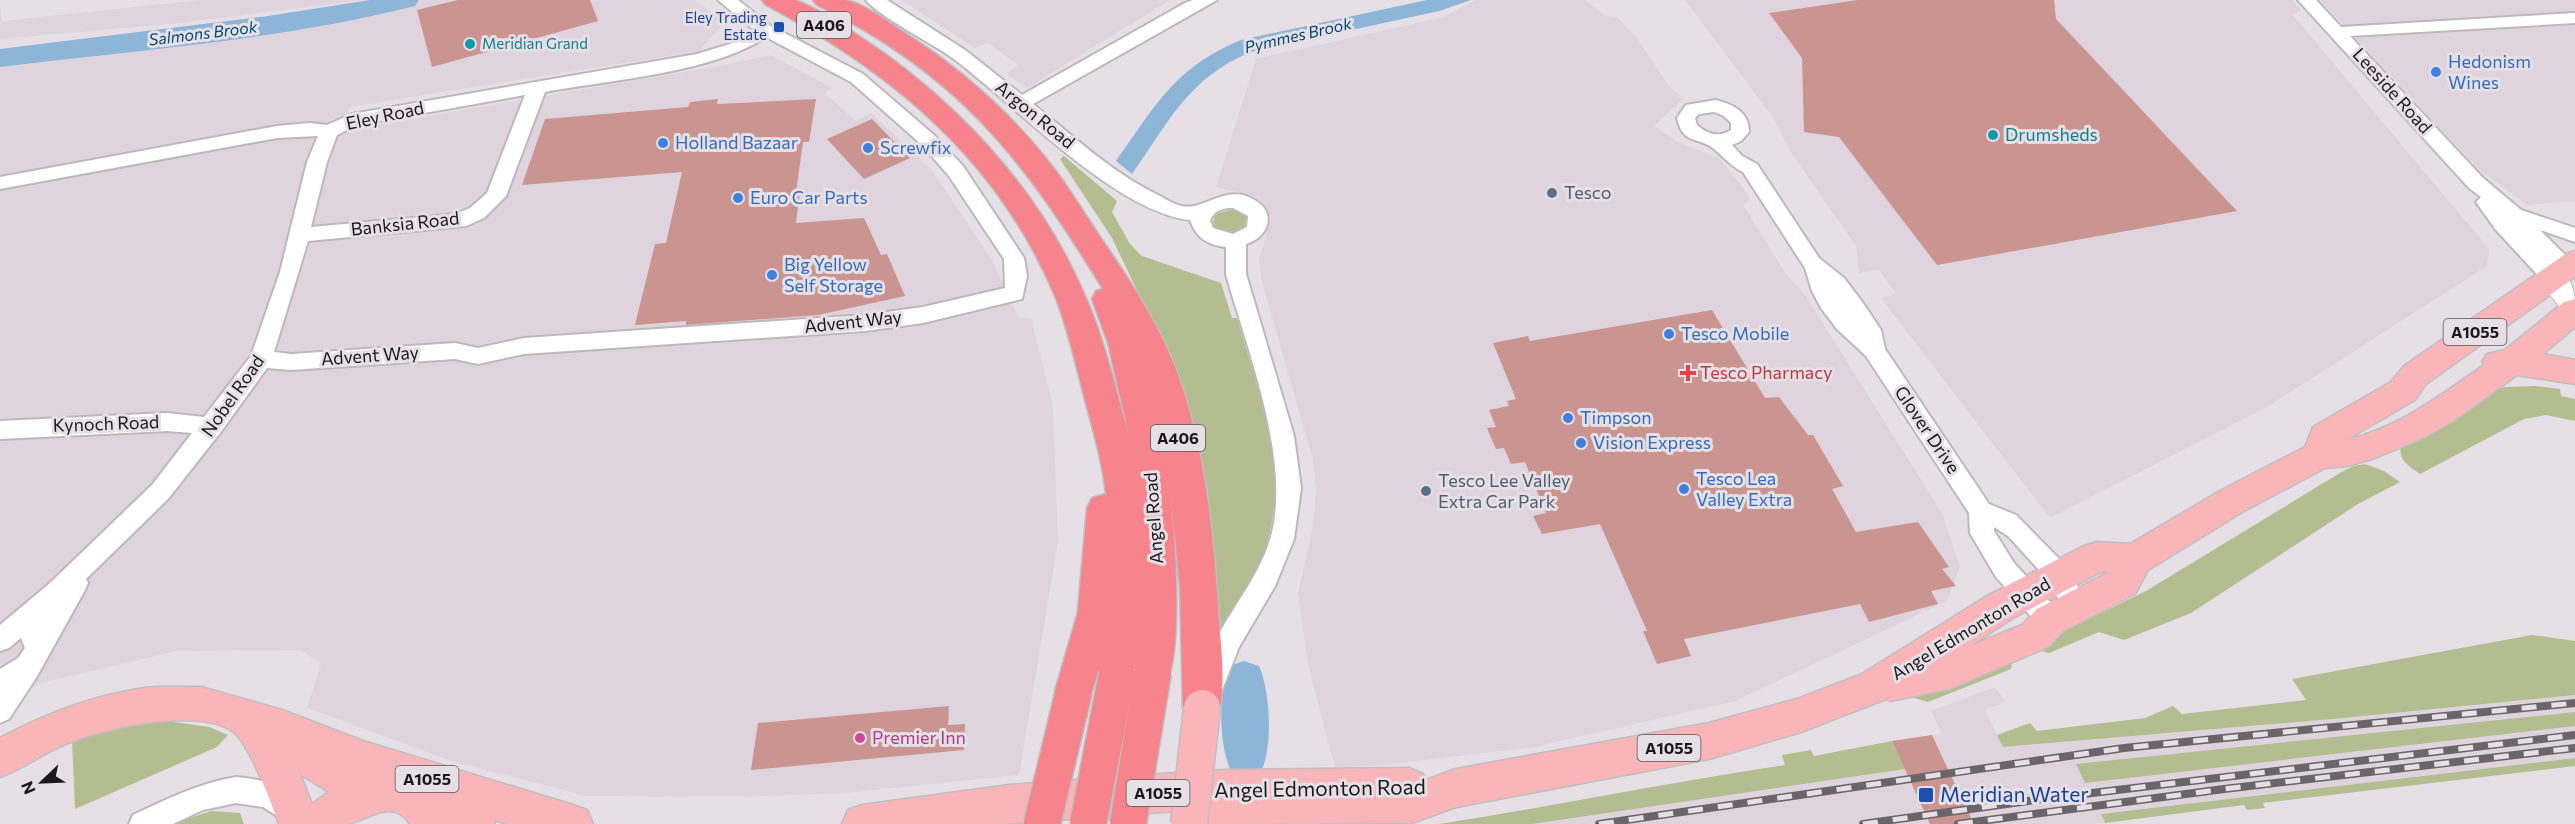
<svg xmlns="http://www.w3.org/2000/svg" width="2575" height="824" font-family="Commissioner,sans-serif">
<rect width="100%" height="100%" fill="#e6e0e6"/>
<!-- built -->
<g fill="#dfd3de">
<polygon points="201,0 364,0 180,23 0,39 0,7 2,21"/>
<polygon points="423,0 695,0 725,22 699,51 349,107 346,130 714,67 770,55 833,88 825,93 856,121 871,113 931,169 992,260 1018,317 1031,319 1053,406 1058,542 1019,775 845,793 738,797 586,796 449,760 307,708 321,664 301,650 177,651 45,682 0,703 0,61 364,16"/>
<polygon points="901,0 1170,0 1027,88 1007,74 1018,65 988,43 975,48"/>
<polygon points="1475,0 1585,0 1606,16 1617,17 1637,38 1669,86 1684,98 1654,126 1678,142 1720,159 1747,193 1750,200 1743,205 1786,274 1804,293 1942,513 1960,567 1947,601 1735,701 1534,747 1383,765 1335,768 1308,664 1298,593 1313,527 1316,489 1313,460 1261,278 1259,260 1272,216 1253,196 1216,187 1256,59 1444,17"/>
<polygon points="1685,0 2292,0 2301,10 2293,15 2489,249 2487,266 2267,407 2050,518 1881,298 1896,294 1879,270 1859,273 1856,246 1790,151 1774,119"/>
<polygon points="2320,0 2575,0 2575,201 2527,205 2477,168"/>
<polygon points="1995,687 2006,702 1985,710 2003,747 2333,719 2575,695 2575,758 2101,814 2105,823 2094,824 1532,824 1904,769 1892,741 1942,734 1931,711"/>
</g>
<!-- green -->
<g fill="#b3bd90">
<path d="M 1064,156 L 1117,201 L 1112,212 L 1130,244 L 1142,256 L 1221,283 L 1232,318 L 1237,318 C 1262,405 1297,483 1256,573 C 1247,592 1234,610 1223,628 L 1215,627 L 1155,328 L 1112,238 L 1060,159 Z"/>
<path d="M 1233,209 L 1246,215 L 1245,226 C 1236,234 1225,235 1215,228 L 1213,221 L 1216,214 Z"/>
<path d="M 2535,386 L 2560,389 L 2561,396 L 2575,399 L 2575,421 L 2546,415 L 2524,419 L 2420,474 C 2409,466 2396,459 2402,444 L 2490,393 L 2505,387 Z"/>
<polygon points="2365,464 2384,471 2400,482 2358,504 2191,613 2124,640 2099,632 2049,653 2030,648 2146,591 2340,473 2353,466"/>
<polygon points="2532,635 2575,641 2575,695 2333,719 2003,747 1997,735 2030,723 2037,731 2145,718 2173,706 2182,714 2306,700 2292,679"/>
<polygon points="2013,655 2011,669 1928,702 1911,697"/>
<polygon points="2575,712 2575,726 2085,783 2076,764"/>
<polygon points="167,721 209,727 228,735 217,747 75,809 72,741 105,730"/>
<path d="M 1892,741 L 1905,769 L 1532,824 L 1439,824 C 1555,806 1670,782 1785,765 L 1782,755 L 1811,750 L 1814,756 Z"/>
<polygon points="2575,758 2575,766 2263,803 2265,808 2247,810 2244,805 2105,823 2101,814"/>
<polygon points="211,811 240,813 244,824 172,824"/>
</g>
<!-- water -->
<path fill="#8cb5d7" d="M 1427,0 L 1471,0 L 1439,11 L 1251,52 C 1189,77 1168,123 1132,174 L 1116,161 C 1156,105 1174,68 1241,40 Z"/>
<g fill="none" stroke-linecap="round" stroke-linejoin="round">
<!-- river -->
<g fill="#8cb5d7" fill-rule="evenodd">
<path d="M 370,0 L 419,0 L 415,6 C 280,40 138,50 0,67 L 0,49 L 261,17 Z"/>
<path d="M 1244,661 L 1259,666 C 1270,690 1273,745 1262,769 L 1246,775 L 1230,769 C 1219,745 1218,690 1229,666 Z"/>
</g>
</g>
<!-- building -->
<g fill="#ca9490">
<polygon points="458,0 590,0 598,21 432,67 417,10"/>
<polygon points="1858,0 2054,0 2056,19 2237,211 1937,265 1839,137 1804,132 1802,58 1769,13"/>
<polygon points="718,99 717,104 816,99 809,142 803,142 796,192 800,191 796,223 864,218 881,255 887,254 905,296 818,315 686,325 686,321 635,325 655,244 666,243 682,172 522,185 545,119 688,107 690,102"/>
<polygon points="872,119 910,158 864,179 827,139"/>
<polygon points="1712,310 1765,398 1779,397 1808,435 1813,435 1843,486 1832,489 1856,532 1918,522 1949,567 1942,569 1956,586 1931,591 1938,604 1869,622 1860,604 1684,639 1691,656 1657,664 1643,631 1647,631 1600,524 1542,534 1533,516 1546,513 1525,462 1511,464 1504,448 1496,449 1487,428 1496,427 1489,410 1509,406 1507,401 1516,399 1493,343 1528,336 1530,341"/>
<polygon points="949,706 948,725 965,724 964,750 751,770 758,723"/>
<polygon points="1932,735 1945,763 1974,824 1930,824 1892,741"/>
</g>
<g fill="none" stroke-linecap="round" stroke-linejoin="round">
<defs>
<g id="street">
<path d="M 718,0 L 738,0 L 771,26 L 863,74 L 935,136 L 963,166 L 1024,258 L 1027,276 L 1022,299 L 923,323 L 865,331 L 524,354 L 478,364 L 455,359 L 291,370 L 267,368 L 220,433 L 168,499 L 86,579 L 88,583 L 85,590 L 36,678 L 9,719 L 0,723 L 0,669 L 18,658 L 25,648 L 21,638 L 9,648 L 0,651 L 0,625 L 50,583 L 152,485 L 192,433 L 167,431 L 0,439 L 0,421 L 167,413 L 204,417 L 251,356 L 280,272 L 307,162 L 318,136 L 277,138 L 0,189 L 0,177 L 277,126 L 309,123 L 327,125 L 352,114 L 697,54 L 733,43 L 754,30 ZM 766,37 L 851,82 L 921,144 L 949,176 L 1004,259 L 1005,288 L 923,307 L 865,315 L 524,338 L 478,348 L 455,343 L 291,354 L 274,352 L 308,241 L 466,226 L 484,218 L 506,196 L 545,92 C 610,80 712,73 766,37 ZM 525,95 L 487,193 L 470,208 L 456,214 L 311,227 L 327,162 L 337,135 L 357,125 Z"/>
<path d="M 866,0 L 887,0 L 965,50 L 1022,95 L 1185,3 L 1193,0 L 1217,0 L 1033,104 C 1073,136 1110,171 1156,194 C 1164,198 1173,204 1181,206 C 1205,212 1228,179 1259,203 C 1277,217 1265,239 1246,244 L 1246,274 L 1294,436 L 1301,488 L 1294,539 L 1275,586 L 1239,647 L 1220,695 L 1211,699 L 1202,695 L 1198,687 C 1205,670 1210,652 1218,636 C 1235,604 1259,575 1270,540 C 1293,463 1247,350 1226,274 L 1226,247 C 1207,245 1196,237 1190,220 C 1116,212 1015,105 954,59 C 934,44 878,16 866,0 ZM 1233,208 L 1248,216 L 1247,227 L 1233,234 L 1213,228 L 1210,221 C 1214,210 1223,208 1233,208 Z"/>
<polygon points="2298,0 2316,0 2341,27 2575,13 2575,23 2350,36 2483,178 2521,210 2575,228 2575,242 2540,230 2573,263 2573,273 2560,273 2562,278 2559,283 2552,285 2545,283 2496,230 2476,202 2481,197 2469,188"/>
<path d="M 1716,100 C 1734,105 1749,112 1749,132 L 1741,141 L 1732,145 L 1742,156 L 1757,164 L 1819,258 L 1844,278 L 1863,303 L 1881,330 L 1885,349 L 1989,504 L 2016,515 L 2069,569 L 2088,608 L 2084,616 L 2075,619 L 2066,616 L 2051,583 L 2008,536 L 1994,527 L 1994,531 L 2014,563 L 2059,612 L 2063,620 L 2059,628 L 2050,631 L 2041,628 L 1996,577 L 1970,533 L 1969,513 L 1866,356 L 1837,329 L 1821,308 L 1812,291 L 1805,268 L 1743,172 C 1731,166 1725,158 1714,149 C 1699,136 1683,146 1677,118 L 1686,105 ZM 1714,112 L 1724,116 L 1731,123 L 1731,130 C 1719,138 1707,134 1697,125 L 1695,118 L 1699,114 Z"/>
<path d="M 236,777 C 261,779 293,786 304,811 L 300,820 L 290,824 L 263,807 L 236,803 L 203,810 L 173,824 L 129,824 L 133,815 C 167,799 199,783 236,777 Z"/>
</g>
<path id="secondary" d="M 2552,268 C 2575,275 2575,294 2575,317 L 2565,314 L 2537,278 L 2542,271 Z"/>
<g id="primary">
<path d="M 2575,251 L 2575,277 L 2426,384 L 2415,400 L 2346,440 C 2398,428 2441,395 2484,365 L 2482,362 L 2487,354 L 2505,350 L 2564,302 L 2575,299 L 2575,327 L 2543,354 L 2575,360 L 2575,384 L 2517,375 L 2456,419 L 2425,437 L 2372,459 L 2347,466 L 2325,468 L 2244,511 L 2148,570 L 2135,594 L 2063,631 L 2048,647 L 1949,689 L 1890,701 L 1886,699 L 1801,732 L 1709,759 L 1456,807 L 1412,823 L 1196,824 L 1204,809 L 1002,824 L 842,824 L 848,810 L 862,805 L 1009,785 L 1161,774 L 1225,770 L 1409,768 L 1423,774 L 1426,780 L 1456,769 L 1709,723 L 1800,698 L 1862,674 L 1987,596 L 2084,546 L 2097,542 L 2130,544 L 2220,491 L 2305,447 L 2313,427 L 2391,382 L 2404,366 L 2564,255 ZM 2101,572 L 2109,572 L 2037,609 L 2022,625 L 1970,646 L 2013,618 Z"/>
<path d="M 201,687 L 282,710 L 363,741 L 573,805 L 587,810 L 593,824 L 507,824 L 494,820 L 495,824 L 410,824 C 393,795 364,823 346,824 C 323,824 301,824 279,824 C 271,803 249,741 231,730 C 193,707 95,729 57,748 C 38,757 20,770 0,777 L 0,738 C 45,714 94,695 145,688 C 163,686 183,687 201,687 ZM 300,774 L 329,792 L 312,804 Z"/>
</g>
<path id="highway" d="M 762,0 C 772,0 785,0 794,0 C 817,6 868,42 888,56 C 974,120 1043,198 1085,296 C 1105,340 1115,389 1129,435 L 1108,343 L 1092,299 L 1096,291 L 1103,289 C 1023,158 958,74 817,5 L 813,0 C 823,0 836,0 845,0 C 865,4 888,22 905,33 C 961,69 1011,113 1052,166 C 1069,188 1083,211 1098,234 C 1127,276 1156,319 1175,367 C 1204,443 1213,528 1218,608 C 1220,639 1228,693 1216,720 L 1202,725 L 1188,720 L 1183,708 L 1180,588 L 1170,485 C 1174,530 1184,646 1166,684 L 1153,689 L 1140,684 L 1136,676 L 1130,687 L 1117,692 L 1104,687 L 1098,672 L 1088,703 L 1074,708 L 1060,703 L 1055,691 L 1078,612 L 1087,508 L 1092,498 L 1106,494 C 1102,457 1091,424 1082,388 C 1074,357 1067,326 1055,296 C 998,160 893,73 766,5 Z"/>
</defs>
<!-- street casing -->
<use href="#street" stroke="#beb7bd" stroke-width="4"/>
<!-- secondary casing -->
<use href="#secondary" stroke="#beb7bd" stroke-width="2"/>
<!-- primary casing -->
<use href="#primary" stroke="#bfbfbf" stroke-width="3"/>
<!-- highway casing -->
<use href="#highway" stroke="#bfbfbf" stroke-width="3"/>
<!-- street -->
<use href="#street" fill="#fff" fill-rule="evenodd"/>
<!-- secondary -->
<use href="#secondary" fill="#fff" fill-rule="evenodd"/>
<!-- primary -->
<use href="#primary" fill="#fab5ba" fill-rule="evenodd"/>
<!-- highway -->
<use href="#highway" fill="#f7838c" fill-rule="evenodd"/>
<defs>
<g id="rail">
<polyline points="1599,824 2124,748 2575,703"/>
<polyline points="1863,824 2042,799 2575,735"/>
<polyline points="1958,824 2224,789 2575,748"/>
</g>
</defs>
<!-- rail casing -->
<use href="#rail" stroke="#696569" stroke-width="8"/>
<!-- rail -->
<use href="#rail" stroke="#e6e0e6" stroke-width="5" stroke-dasharray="15" stroke-linecap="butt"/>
<defs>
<polyline id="primary-bridge" points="1189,824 1202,708"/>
<g id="highway-bridge">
<polyline points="1042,824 1074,691"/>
<polyline points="1088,824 1117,675"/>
<polyline points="1128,824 1153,672"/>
</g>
</defs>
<!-- primary-bridge casing -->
<use href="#primary-bridge" stroke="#bfbfbf" stroke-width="39" stroke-linecap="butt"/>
<!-- highway-bridge casing -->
<use href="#highway-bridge" stroke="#bfbfbf" stroke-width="39" stroke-linecap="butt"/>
<!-- primary-bridge -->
<use href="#primary-bridge" stroke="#fab5ba" stroke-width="36"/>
<!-- highway-bridge -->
<use href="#highway-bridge" stroke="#f7838c" stroke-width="36"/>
</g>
<!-- markers -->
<g fill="#1a4fb4" stroke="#e6e0e6" stroke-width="2">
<rect x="773" y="21" width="12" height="12" rx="3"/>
<rect x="1918" y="787" width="16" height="16" rx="3"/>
</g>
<g fill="#0f9aa8" stroke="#e6e0e6" stroke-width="2">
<circle cx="470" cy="44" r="6"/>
<circle cx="1993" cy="135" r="6"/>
</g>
<g fill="#3f7fe0" stroke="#e6e0e6" stroke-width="2">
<circle cx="2436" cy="72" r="6"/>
<circle cx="663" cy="143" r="6"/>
<circle cx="868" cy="148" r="6"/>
<circle cx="738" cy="198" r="6"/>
<circle cx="772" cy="275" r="6"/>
<circle cx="1669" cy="334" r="6"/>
<circle cx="1568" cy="418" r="6"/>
<circle cx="1581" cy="443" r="6"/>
<circle cx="1684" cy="489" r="6"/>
</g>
<g fill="#5c6f8a" stroke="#e6e0e6" stroke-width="2">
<circle cx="1552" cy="193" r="6"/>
<circle cx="1426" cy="491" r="6"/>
</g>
<path fill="#e0444e" stroke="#e6e0e6" stroke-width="2" d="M1685 364h6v6h6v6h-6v6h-6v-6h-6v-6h6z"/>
<circle fill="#d1479c" stroke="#e6e0e6" stroke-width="2" cx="860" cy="738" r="6"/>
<g text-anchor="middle" stroke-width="6" stroke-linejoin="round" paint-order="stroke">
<!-- far-transit labels -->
<g font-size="15" fill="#164399" stroke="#e6e0e6" text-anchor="end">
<text x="767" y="23">Eley Trading<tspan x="767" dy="17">Estate</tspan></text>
</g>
<!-- far-culture labels -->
<g font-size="15" fill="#0d838f" stroke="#e6e0e6" text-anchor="start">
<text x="482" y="49">Meridian Grand</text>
</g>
<!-- shield labels -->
<g fill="#e6e0e6" stroke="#595558" stroke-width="1.5">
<rect x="797" y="12" width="54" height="26" rx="4.5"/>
<rect x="2443.5" y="319" width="63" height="26" rx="4.5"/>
<rect x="1151" y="425" width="54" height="26" rx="4.5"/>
<rect x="1637.5" y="735" width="63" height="26" rx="4.5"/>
<rect x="395.5" y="766" width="63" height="26" rx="4.5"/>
<rect x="1126.5" y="780" width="63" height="26" rx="4.5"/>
</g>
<g font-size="16" font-weight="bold" fill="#1c191b">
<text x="824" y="31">A406</text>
<text x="2475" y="338">A1055</text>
<text x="1178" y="444">A406</text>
<text x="1669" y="754">A1055</text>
<text x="427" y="785">A1055</text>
<text x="1158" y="799">A1055</text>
</g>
<!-- far-water labels -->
<g font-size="16" font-style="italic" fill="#004974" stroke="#e6e0e6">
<text transform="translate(203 33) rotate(-7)" y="6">Salmons Brook</text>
<text transform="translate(1298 35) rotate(-13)" y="6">Pymmes Brook</text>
</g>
<!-- shop labels -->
<g font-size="18" fill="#366cbe" stroke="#e6e0e6" text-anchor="start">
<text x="2448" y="68">Hedonism<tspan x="2448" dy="21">Wines</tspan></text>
<text x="675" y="149">Holland Bazaar</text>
<text x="880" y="154">Screwfix</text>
<text x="750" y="204">Euro Car Parts</text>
<text x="784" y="271">Big Yellow<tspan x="784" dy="21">Self Storage</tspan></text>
<text x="1681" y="340">Tesco Mobile</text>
<text x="1580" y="424">Timpson</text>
<text x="1593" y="449">Vision Express</text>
<text x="1696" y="485">Tesco Lea<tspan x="1696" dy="21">Valley Extra</tspan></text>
</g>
<!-- street labels -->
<g font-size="18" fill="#1c191b" stroke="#e6e0e6">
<text transform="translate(2392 91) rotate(48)" y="6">Leeside Road</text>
<text transform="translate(1035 115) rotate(39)" y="6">Argon Road</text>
<text transform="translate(385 116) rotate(-12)" y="6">Eley Road</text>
<text transform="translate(405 224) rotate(-6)" y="6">Banksia Road</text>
<text transform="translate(853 322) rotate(-6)" y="6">Advent Way</text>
<text transform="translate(370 356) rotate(-4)" y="6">Advent Way</text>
<text transform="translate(233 396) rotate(-55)" y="6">Nobel Road</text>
<text transform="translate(106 424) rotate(-2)" y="6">Kynoch Road</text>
<text transform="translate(1927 430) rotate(56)" y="6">Glover Drive</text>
<text transform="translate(1154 518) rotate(-94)" y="6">Angel Road</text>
<text transform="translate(1971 629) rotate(-31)" y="6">Angel Edmonton Road</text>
</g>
<!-- culture labels -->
<g font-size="18" fill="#0d838f" stroke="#e6e0e6" text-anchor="start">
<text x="2005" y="141">Drumsheds</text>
</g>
<!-- service labels -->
<g font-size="18" fill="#4e5e75" stroke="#e6e0e6" text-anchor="start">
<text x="1564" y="199">Tesco</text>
<text x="1438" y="487">Tesco Lee Valley<tspan x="1438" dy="21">Extra Car Park</tspan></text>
</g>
<!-- health labels -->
<g font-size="18" fill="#be3a42" stroke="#e6e0e6" text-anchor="start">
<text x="1700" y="379">Tesco Pharmacy</text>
</g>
<!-- hotel labels -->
<g font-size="18" fill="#b23c85" stroke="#e6e0e6" text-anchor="start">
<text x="872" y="744">Premier Inn</text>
</g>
<!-- near-street labels -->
<g font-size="21" fill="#1c191b" stroke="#e6e0e6">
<text transform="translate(1320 789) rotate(-1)" y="7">Angel Edmonton Road</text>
</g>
<!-- near-transit labels -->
<g font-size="21" fill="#164399" stroke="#e6e0e6" text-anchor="start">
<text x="1940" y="802">Meridian Water</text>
</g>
</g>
<!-- north arrow -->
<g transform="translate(42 782) rotate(247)" stroke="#e6e0e6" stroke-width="4.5" paint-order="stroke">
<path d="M0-4.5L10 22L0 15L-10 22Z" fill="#1c191b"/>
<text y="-9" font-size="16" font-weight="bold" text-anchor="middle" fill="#1c191b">N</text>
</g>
</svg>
